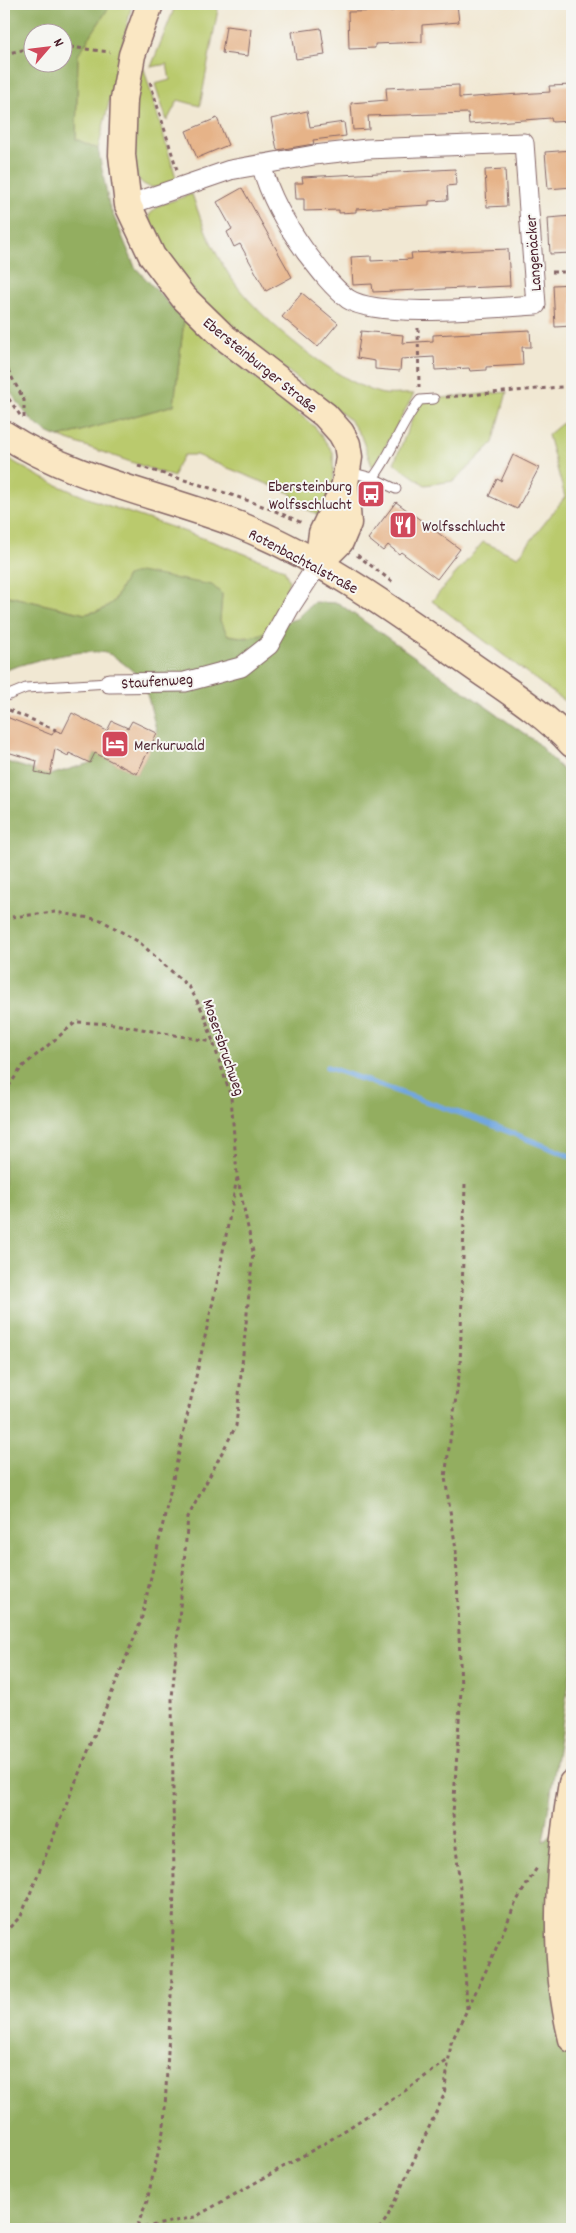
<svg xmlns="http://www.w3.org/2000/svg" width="576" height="2233" font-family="Dekko,sans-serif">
<rect width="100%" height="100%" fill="#f6f6f2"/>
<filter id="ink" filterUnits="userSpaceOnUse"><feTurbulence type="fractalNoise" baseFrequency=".02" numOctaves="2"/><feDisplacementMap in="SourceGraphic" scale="10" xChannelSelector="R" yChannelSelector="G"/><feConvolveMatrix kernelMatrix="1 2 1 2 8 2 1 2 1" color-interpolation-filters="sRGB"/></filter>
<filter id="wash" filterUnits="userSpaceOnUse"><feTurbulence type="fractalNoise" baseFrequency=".0096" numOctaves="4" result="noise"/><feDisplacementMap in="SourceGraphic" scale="20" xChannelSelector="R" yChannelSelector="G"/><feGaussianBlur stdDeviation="1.12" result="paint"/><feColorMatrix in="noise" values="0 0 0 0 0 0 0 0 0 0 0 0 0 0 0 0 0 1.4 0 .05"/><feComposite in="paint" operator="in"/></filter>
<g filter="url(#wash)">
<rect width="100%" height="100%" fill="#f1e8d3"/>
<!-- green -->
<g fill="#baca6d" stroke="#82744c">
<polygon points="111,4 132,4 98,149 76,139 78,55"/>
<polygon points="176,4 219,4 200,106 178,100 167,121 155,84 170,80 167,64 151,67"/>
<path d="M 141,69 L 144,69 L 177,181 C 170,183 158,189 151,187 C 116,181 137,93 141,69 Z"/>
<path d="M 192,194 C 202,225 217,260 237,286 C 266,324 334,379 379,393 C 389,396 403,393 414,394 L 375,465 L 372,466 L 361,436 L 350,420 L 204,305 L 151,232 L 149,215 L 160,205 Z"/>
<polygon points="184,320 315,427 333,452 334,488 319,515 291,502 292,494 196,455 184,455 176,468 174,477 59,437 174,405"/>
<polygon points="507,392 493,443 454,481 425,485 394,463 420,400"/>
<polygon points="572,415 572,707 432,601 483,542 518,557 565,497 548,435"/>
<path d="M 4,455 C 59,494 131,512 194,535 C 224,545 254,558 284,569 L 289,581 C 278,619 275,644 228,635 L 220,621 L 222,594 L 127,576 L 114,601 L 102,610 L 85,614 L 4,595 Z"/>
</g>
<!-- forest -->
<g fill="#93ae60" stroke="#6e6646" fill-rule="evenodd">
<path d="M 4,4 L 111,4 L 78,55 L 76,139 L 98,149 L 109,205 L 135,267 L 184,320 L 174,405 L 59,437 C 32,429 19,404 4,382 ZM 32,32 L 62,32 L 62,62 L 32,62 Z"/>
<path d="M 139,572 L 212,585 L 222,594 L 220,621 L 228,635 L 246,638 L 261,634 L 274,625 L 296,619 L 314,602 L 338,603 L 535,741 L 572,780 L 572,1664 L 543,1842 L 572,1816 L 572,2229 L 4,2229 L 4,761 L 50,775 L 90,763 L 95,753 L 137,774 L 157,733 C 154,722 146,684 140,678 C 136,673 115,656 109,654 C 88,646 25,662 4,671 L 4,595 L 85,614 L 102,610 L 114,601 L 127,576 Z"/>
</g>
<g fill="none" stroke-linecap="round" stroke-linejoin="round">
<!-- stream -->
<polyline stroke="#72a7df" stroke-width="5.5" points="327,1067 482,1121 572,1157"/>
</g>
<g id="blocks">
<!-- building -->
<g fill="#e6b388">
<polygon points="457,4 459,22 422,25 422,42 375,44 375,48 349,49 348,12 393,11 392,5"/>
<polygon points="226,26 251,29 248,56 222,53"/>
<polygon points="321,28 325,55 296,59 292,32"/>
<polygon points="459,85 459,98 550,92 549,86 572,85 572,121 552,122 551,118 469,124 468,113 368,116 369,129 353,130 351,103 387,100 386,88"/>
<polygon points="307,111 310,127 344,122 346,136 313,140 314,144 277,150 271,119"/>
<polygon points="217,118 228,145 197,158 186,131"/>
<polygon points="572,150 572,187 548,189 545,152"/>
<polygon points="455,169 456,185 447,186 448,200 429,201 429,205 356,209 356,212 339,213 339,210 304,211 304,199 296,199 295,183 303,183 302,177"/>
<polygon points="505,169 507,206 487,207 485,170"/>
<polygon points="242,188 292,277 266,291 240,244 234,247 227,232 232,229 217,202"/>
<polygon points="572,216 572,253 550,254 548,218"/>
<polygon points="508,249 510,286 373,292 372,284 353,285 351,257 371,256 371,261 412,259 411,253"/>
<polygon points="572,284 572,326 555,327 553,285"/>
<polygon points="302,293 338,323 318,347 282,317"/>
<polygon points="530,330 531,347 522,347 523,365 486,367 486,370 470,371 469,368 435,370 434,357 401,359 400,371 375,369 375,361 357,358 361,331 403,335 402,343 433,341 433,335"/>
<polygon points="513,455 539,468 517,509 489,496 497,479 501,481"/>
<polygon points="396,502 460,549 437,579 401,552 399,554 388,545 383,551 368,539"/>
<polygon points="72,713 107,731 112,721 128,728 132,721 157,733 137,774 95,753 90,763 69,753 68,756 55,749 50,775 35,772 37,761 4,751 4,716 52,735 55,730 62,733"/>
</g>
</g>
</g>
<g filter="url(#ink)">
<use href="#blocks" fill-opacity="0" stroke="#846566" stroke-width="1"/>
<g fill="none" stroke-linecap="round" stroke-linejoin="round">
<defs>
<g id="lane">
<polyline points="350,472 373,478 396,489"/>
<path d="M 373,478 C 392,454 400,424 420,400 L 434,399"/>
<polyline points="4,697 26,688 109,683"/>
</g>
<g id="street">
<path d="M 128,205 L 230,170 L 314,155 L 367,149 L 524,143 L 536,305 C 497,307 378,319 348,299 C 331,286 318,268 305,251 C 285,223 270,197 261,164"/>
<polyline points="109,683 185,682 241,667 269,645 290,607 318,564"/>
</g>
<g id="secondary">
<polyline points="150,4 132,55 124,99 122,155 128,205 152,256 183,297 224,337 325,415 341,433 347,444 349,457 345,484 348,523 340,542 318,564"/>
<path d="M 4,434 C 74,480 161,495 239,525 C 322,558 398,614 471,665 C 505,689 544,713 572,744"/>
<polyline points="318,564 322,533 345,485"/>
<path d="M 572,1783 C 558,1864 552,1959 572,2039"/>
</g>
</defs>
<!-- lane casing -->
<use href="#lane" stroke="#846566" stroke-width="11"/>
<!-- street casing -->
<use href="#street" stroke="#846566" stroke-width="21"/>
<!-- secondary casing -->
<use href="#secondary" stroke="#846566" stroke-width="29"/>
<!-- path -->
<g stroke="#846566" stroke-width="3" stroke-dasharray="4 4" stroke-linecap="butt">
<polyline points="62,46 110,52"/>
<polyline points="4,54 32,48"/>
<polyline points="150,82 177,170"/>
<polyline points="552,272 572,272"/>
<polyline points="418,328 419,387"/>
<polyline points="4,363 24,400 24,420"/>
<polyline points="4,392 22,418"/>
<polyline points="446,397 572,386"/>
<path d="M 138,466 C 193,483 250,498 302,523"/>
<polyline points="357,555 394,583"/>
<polyline points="9,710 56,730"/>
<polyline points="4,918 55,912 101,920 139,942 190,988 204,1014 231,1097 237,1175 253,1252 236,1426 188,1517 172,1698 174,1882 172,1976 164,2127 147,2201 136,2229"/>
<polyline points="4,1093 22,1067 76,1022 114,1024 213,1042"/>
<polyline points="465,1184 460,1368 445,1477 456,1550 461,1690 453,1814 462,1910 467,2009"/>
<polyline points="4,1933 21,1916 141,1621 216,1288 237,1178"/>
<polyline points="136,2229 195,2217 327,2142 399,2095 448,2060"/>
<polyline points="379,2229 387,2218 444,2095 451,2043 491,1960 516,1902 538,1866"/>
</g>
<!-- lane -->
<use href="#lane" stroke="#fff" stroke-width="9"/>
<!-- street -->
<use href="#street" stroke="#fff" stroke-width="19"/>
<!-- secondary -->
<use href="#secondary" stroke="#fae7c3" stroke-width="26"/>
</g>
</g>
<!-- icons -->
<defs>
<symbol id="bus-square" viewBox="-11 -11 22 22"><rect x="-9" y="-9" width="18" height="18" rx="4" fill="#d1495b" stroke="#f6f6f2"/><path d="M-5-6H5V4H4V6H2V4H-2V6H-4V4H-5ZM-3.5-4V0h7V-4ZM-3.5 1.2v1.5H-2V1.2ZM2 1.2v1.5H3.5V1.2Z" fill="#fff"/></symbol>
<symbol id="restaurant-square" viewBox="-11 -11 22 22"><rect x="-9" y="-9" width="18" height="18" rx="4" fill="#d1495b" stroke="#f6f6f2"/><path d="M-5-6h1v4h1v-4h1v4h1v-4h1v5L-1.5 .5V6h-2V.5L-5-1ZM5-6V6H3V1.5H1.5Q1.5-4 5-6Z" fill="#fff"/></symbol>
<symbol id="hotel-square" viewBox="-11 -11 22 22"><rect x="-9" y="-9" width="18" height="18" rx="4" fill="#d1495b" stroke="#f6f6f2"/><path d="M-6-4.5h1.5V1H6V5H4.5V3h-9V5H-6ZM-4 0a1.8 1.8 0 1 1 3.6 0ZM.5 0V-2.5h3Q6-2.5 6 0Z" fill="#fff"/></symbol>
</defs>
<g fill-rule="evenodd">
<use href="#bus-square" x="355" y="478" width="32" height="32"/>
<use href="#restaurant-square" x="387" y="509" width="32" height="32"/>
<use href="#hotel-square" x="99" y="728" width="32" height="32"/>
</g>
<g text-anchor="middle" stroke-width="4" stroke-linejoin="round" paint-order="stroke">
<!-- street labels -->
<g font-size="16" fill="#4a1f2b" stroke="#f6f6f2">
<text transform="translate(532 253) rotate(-94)" y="6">Langenäcker</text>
<text transform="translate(261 364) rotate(39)" y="6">Ebersteinburger Straße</text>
<text transform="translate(304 560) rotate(28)" y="6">Rotenbachtalstraße</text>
<text transform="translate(157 680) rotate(-4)" y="6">Staufenweg</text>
<text transform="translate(225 1047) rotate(71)" y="6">Mosersbruchweg</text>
</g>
<!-- poi labels -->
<g font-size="16" fill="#4a1f2b" stroke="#f6f6f2" text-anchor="start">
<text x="352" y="491" text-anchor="end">Ebersteinburg<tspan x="352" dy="18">Wolfsschlucht</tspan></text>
<text x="422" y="531">Wolfsschlucht</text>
<text x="134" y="750">Merkurwald</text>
</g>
</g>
<!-- margin -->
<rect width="576" height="2233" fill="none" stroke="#f6f6f2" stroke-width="20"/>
<!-- north arrow -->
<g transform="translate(48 48) rotate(62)"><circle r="24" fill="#f6f6f2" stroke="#b1a0a2"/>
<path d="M0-4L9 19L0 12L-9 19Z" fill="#d1495b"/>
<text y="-8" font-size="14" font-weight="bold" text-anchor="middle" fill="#4a1f2b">N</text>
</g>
</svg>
